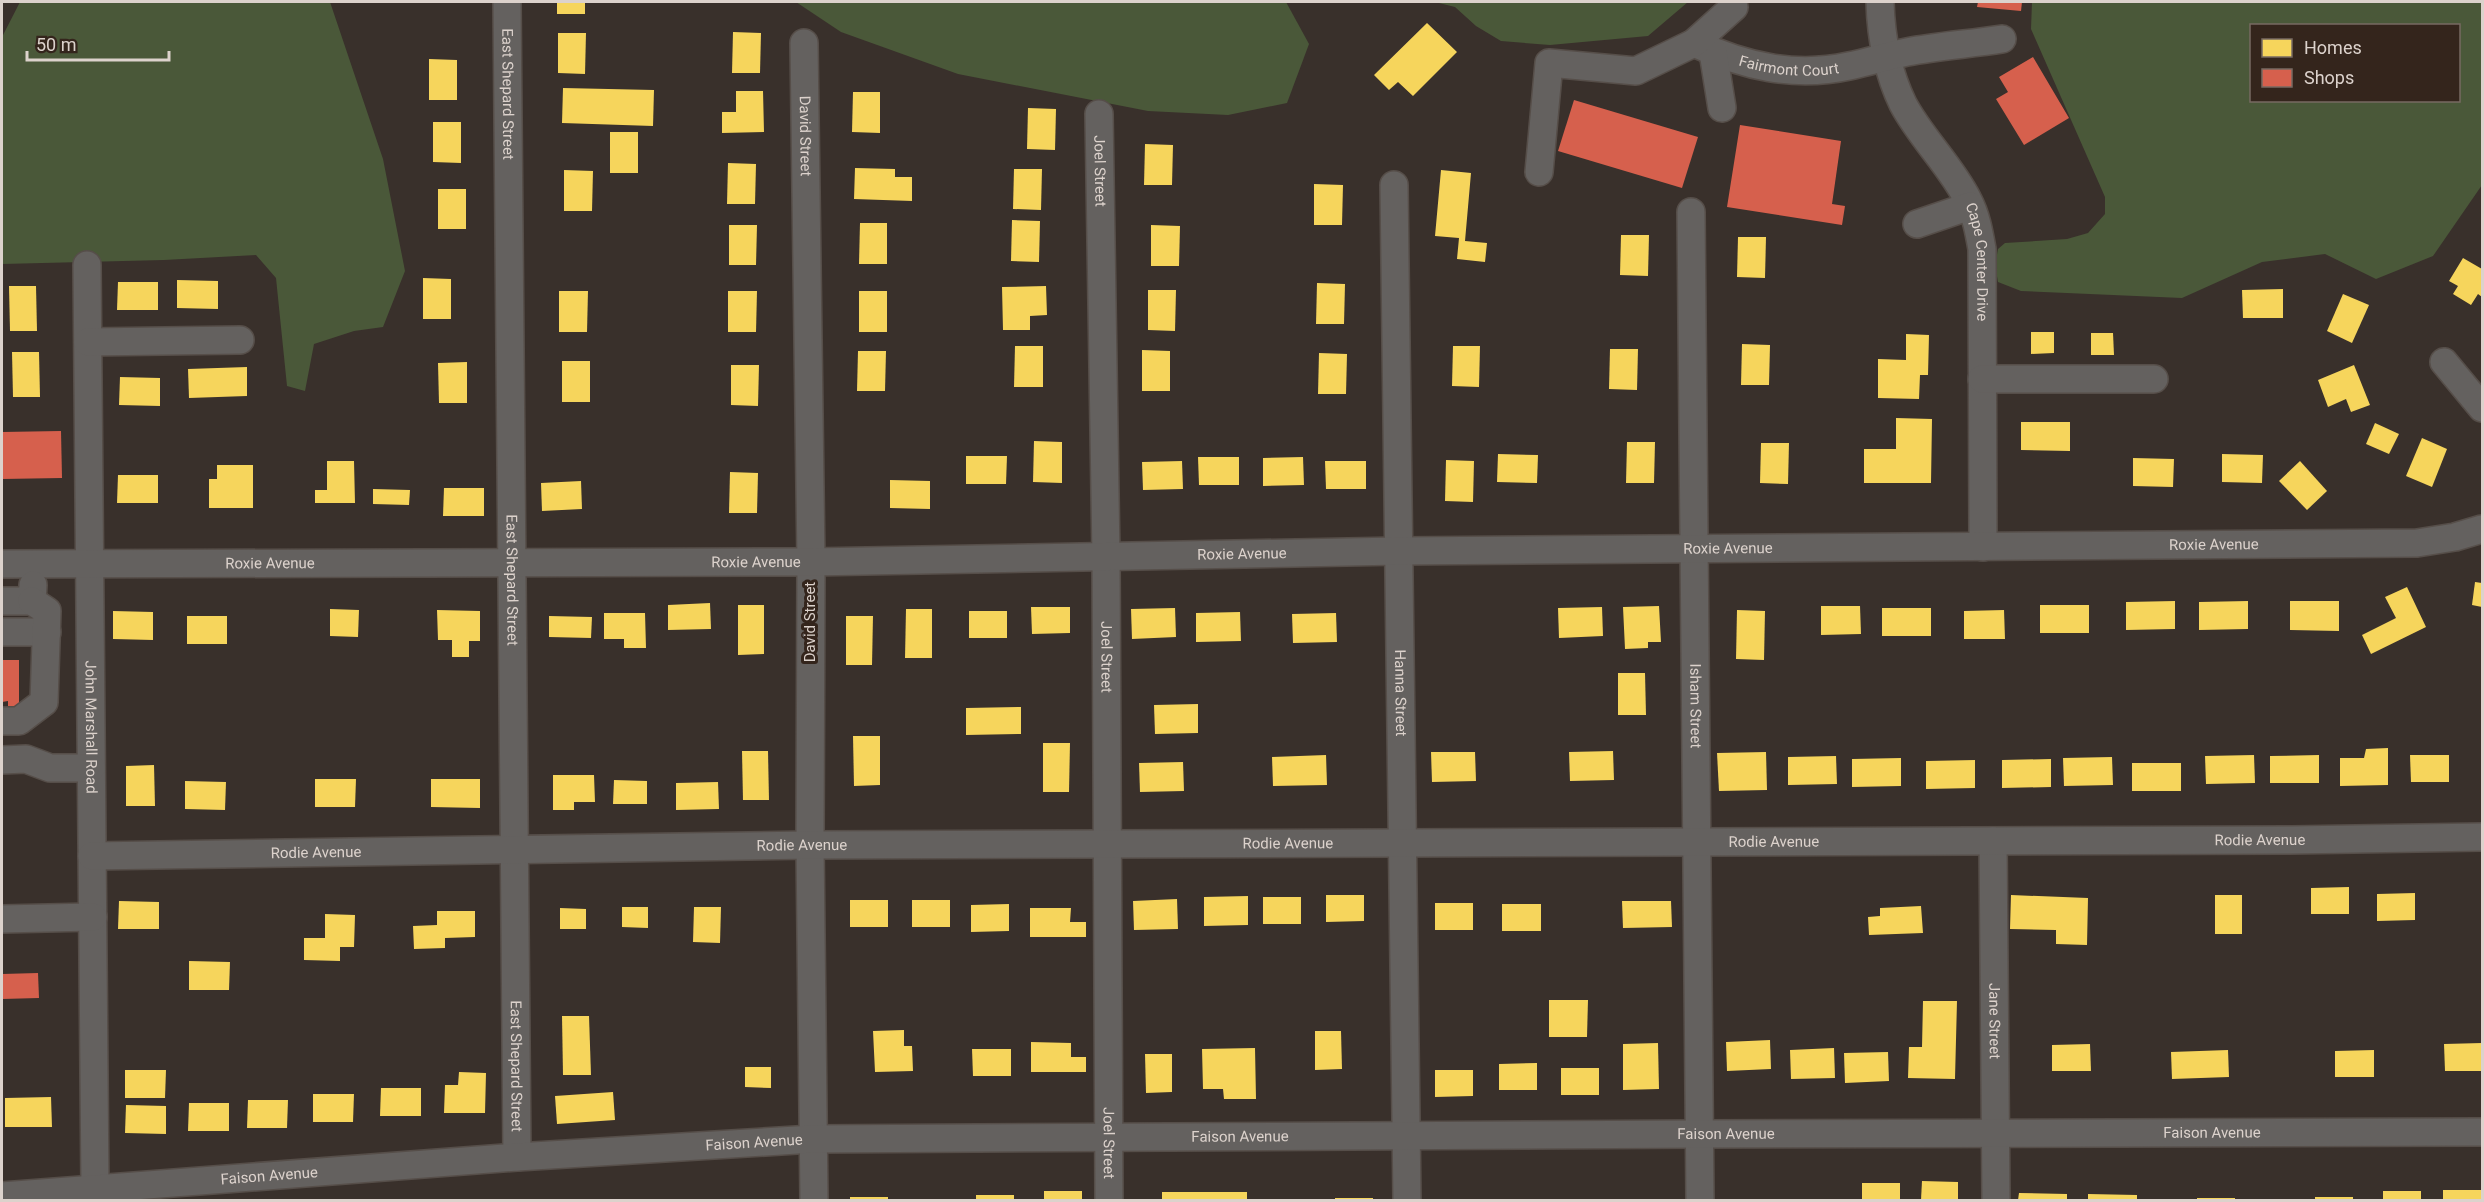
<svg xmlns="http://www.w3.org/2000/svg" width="2484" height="1202" font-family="Roboto,sans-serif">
<rect width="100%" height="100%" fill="#39302b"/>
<!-- green -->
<g fill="#4a5839" fill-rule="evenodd">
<polygon points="20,2 330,2 383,159 405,271 383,327 354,331 314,344 305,391 287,386 276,278 256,255 164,260 2,264 2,37"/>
<polygon points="796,2 1286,2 1309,44 1287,103 1228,115 1148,111 958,74 841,32"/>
<polygon points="1435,2 1688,2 1648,36 1550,45 1501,41 1476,26 1455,7"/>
<path d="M 2032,2 L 2482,2 L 2482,185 L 2433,256 L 2376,279 L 2325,254 L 2262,262 L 2182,298 L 2021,291 L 1998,282 L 1995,265 L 1998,249 L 2005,243 L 2067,239 L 2088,233 L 2105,214 L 2105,197 L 2031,29 ZM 2252,26 L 2458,26 L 2458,100 L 2252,100 Z"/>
</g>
<!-- homes -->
<g fill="#f6d55c">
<rect x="557" y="2" width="28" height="12"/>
<polygon points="1427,23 1457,52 1413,96 1398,82 1389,90 1374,75"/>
<polygon points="733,32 761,33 760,73 732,73"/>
<polygon points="558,33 586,33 585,74 558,73"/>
<polygon points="429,59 457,60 457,100 429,100"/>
<polygon points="563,88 654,90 653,126 562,123"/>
<polygon points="736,91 763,91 764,132 722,133 722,112 736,112"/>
<polygon points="853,92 880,92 880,133 852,132"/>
<polygon points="1028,108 1056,109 1055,150 1027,149"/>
<polygon points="433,122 461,122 461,163 433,162"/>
<rect x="610" y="132" width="28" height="41"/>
<polygon points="1145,144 1173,145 1172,185 1144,185"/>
<polygon points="728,163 756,164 755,204 727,204"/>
<polygon points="855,168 895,169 895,177 912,177 912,201 854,199"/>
<polygon points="1014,169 1042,169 1041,210 1013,209"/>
<polygon points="564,170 593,171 592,211 564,211"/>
<polygon points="1441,170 1471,173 1465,241 1487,243 1485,262 1457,259 1459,238 1435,236"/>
<polygon points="1314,184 1343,185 1342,225 1314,225"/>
<rect x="438" y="189" width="28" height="40"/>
<polygon points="1012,220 1040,221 1039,262 1011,261"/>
<polygon points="860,223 887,223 887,264 859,264"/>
<polygon points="729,225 757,225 756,265 729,265"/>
<polygon points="1151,225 1180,226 1179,266 1151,266"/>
<polygon points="1621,235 1649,235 1648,276 1620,275"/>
<polygon points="1738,237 1766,237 1765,278 1737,277"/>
<polygon points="2463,258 2482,269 2482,297 2478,294 2471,305 2453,294 2458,286 2449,281"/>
<polygon points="423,278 451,279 451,319 423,319"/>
<polygon points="177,280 218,281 218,309 177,308"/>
<polygon points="118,282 158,282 158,310 117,310"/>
<polygon points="1317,283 1345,284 1344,324 1316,324"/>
<polygon points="9,286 36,286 37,331 10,331"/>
<polygon points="1046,286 1047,315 1030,316 1030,330 1003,330 1002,287"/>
<polygon points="2283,289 2283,318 2243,318 2242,290"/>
<polygon points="1148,290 1176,290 1175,331 1148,330"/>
<polygon points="559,291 588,291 587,332 559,332"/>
<polygon points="728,291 757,291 756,332 728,332"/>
<rect x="859" y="291" width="28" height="41"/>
<polygon points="2343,294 2369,305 2352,343 2327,331"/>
<polygon points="2031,332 2054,332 2054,353 2031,354"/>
<polygon points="2091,333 2113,333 2114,355 2091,355"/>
<polygon points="1906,334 1929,335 1928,375 1920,375 1919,399 1878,398 1878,359 1906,360"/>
<polygon points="1742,344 1770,345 1769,385 1741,385"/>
<polygon points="1015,346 1043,346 1043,387 1014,387"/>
<polygon points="1453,346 1480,346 1479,387 1452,386"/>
<polygon points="1610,349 1638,349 1637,390 1609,389"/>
<polygon points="1142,350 1170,351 1170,391 1142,391"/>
<polygon points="858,351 886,351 885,391 857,391"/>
<polygon points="12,352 39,352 40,397 13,397"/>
<polygon points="1319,353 1347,354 1346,394 1318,394"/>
<rect x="562" y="361" width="28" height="41"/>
<polygon points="467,362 467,403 439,403 438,363"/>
<polygon points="731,365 759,365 758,406 731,405"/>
<polygon points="2354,365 2370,405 2351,412 2346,399 2328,407 2318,380"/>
<polygon points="247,367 247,396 189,398 188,369"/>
<polygon points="120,377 160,378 160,406 119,405"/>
<polygon points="1896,418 1932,419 1931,483 1864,483 1864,449 1896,449"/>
<polygon points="2021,422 2070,422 2070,451 2021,450"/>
<polygon points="2375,423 2399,434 2389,454 2366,444"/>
<polygon points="2422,438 2447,449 2432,487 2406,476"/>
<polygon points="1034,441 1062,442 1062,483 1033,482"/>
<polygon points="1627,442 1655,442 1654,483 1626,483"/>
<polygon points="1761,443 1789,443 1788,484 1760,483"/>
<polygon points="1498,454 1538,455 1537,483 1497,482"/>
<polygon points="2222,454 2263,455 2262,483 2222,482"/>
<polygon points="966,456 1007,456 1006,484 966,484"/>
<polygon points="1198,457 1239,457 1239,485 1199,485"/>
<polygon points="1303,457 1304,485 1263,486 1263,458"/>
<polygon points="2133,458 2174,459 2173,487 2133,486"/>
<polygon points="1446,460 1474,461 1473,502 1445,501"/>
<polygon points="327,461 354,461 355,503 315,503 315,490 327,490"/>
<polygon points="1182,461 1183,489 1143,490 1142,462"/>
<polygon points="1325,461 1366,461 1366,489 1326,489"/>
<polygon points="2300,461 2327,491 2307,510 2279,481"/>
<polygon points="217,465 253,465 253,508 209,508 209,479 217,479"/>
<polygon points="730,472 758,473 757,513 729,513"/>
<polygon points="118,475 158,475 158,503 117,503"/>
<polygon points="890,480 930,481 930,509 890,508"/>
<polygon points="581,481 582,509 542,511 541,483"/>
<polygon points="444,488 484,488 484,516 443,516"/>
<polygon points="373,489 410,490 409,505 373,504"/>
<polygon points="2475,582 2482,583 2482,607 2472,605"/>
<polygon points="2407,587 2426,627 2371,654 2362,635 2396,618 2385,597"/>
<polygon points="2175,601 2175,629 2126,630 2126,602"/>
<polygon points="2248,601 2248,629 2199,630 2199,602"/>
<polygon points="2290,601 2339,601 2339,631 2290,630"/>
<polygon points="710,603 711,629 668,630 668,605"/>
<polygon points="738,605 764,605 764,654 738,655"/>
<rect x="2040" y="605" width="49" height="28"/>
<polygon points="1659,606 1661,642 1648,642 1648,648 1625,649 1623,607"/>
<polygon points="1821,606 1860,606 1861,634 1821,635"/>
<polygon points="1031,607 1070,607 1070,633 1032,634"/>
<polygon points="1602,607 1603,636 1559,638 1558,608"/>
<polygon points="1175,608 1176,637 1132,639 1131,609"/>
<rect x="1882" y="608" width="49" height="28"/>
<polygon points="330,609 359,610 358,637 330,636"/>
<polygon points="906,609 932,609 932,658 905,658"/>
<polygon points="437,610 480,611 480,641 469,641 469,657 452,657 452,640 438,640"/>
<polygon points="1737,610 1765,611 1764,660 1736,659"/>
<polygon points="2004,610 2005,639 1964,639 1964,611"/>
<polygon points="113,611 153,612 153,640 113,639"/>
<rect x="969" y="611" width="38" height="27"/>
<polygon points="1240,612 1241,641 1196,642 1196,613"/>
<polygon points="604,613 645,613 646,648 624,648 624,639 604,639"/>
<polygon points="1336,613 1337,642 1293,643 1292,614"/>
<rect x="187" y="616" width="40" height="28"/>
<polygon points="549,616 592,617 591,638 549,637"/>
<polygon points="846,616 873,616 872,665 846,665"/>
<polygon points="1618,673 1645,673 1646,715 1618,715"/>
<polygon points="1198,704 1198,733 1155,734 1154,705"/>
<polygon points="1021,707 1021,734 966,735 966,708"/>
<polygon points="853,736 880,736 880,785 854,786"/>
<polygon points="1043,743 1070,743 1069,792 1043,792"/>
<polygon points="2388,748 2388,785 2340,786 2340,758 2364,758 2366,749"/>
<polygon points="742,751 768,751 769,800 743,800"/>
<polygon points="1613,751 1614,780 1570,781 1569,752"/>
<polygon points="1431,752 1475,752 1476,781 1432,782"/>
<polygon points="1766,752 1767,790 1719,791 1717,753"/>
<polygon points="1326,755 1327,785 1273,786 1272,757"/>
<polygon points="2254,755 2255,783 2206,784 2205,756"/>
<polygon points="2319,755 2319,783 2270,783 2270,756"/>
<polygon points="2410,755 2449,755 2449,782 2411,782"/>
<polygon points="1836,756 1837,784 1788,785 1788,757"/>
<polygon points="2112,757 2113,785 2064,786 2063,758"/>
<polygon points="1901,758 1901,786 1852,787 1852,759"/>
<polygon points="2051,759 2051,787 2002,788 2002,760"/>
<polygon points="1975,760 1975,788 1926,789 1926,761"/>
<polygon points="1183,762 1184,791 1140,792 1139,763"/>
<rect x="2132" y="763" width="49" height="28"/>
<polygon points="154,765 155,806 126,806 126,766"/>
<polygon points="553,775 594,775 595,802 574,802 574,810 553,810"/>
<polygon points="315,779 356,779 355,807 315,807"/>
<polygon points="431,779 480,779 480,808 431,807"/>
<polygon points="614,780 647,781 647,804 613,804"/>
<polygon points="185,781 226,782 225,810 185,809"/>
<polygon points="718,782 719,809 676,810 676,783"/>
<polygon points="2349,887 2349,914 2311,914 2311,888"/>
<polygon points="2415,893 2415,920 2377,921 2377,894"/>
<polygon points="1326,895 1364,895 1364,921 1326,922"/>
<polygon points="2011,895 2088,898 2087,945 2056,944 2056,930 2010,929"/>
<rect x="2215" y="895" width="27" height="39"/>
<polygon points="1248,896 1248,925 1204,926 1204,897"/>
<rect x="1263" y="897" width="38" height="27"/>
<polygon points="1177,899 1178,929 1134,930 1133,901"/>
<rect x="850" y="900" width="38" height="27"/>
<rect x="912" y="900" width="38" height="27"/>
<polygon points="119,901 159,902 159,929 118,929"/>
<polygon points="1622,901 1671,901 1672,927 1623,928"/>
<rect x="1435" y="903" width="38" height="27"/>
<polygon points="1009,904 1009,931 971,932 971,905"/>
<rect x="1502" y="904" width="39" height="27"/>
<polygon points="1921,906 1923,933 1869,935 1868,917 1880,916 1880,908"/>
<polygon points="622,907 648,907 648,928 622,927"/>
<polygon points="694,907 721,907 720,943 693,942"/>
<polygon points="560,908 586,909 586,929 560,929"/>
<polygon points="1030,908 1071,908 1070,922 1086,922 1086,937 1030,937"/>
<polygon points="437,911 475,911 475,937 445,938 445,948 414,949 413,926 437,925"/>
<polygon points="325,914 355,915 354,947 340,947 340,961 304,960 304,938 325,938"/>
<polygon points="189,961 230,962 229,990 189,990"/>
<polygon points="1549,1000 1588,1000 1587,1037 1549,1037"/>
<polygon points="1923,1001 1957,1001 1955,1079 1908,1078 1909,1047 1922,1047"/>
<polygon points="562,1016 589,1016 591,1075 563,1075"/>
<polygon points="904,1030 904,1046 912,1046 913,1071 875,1072 873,1031"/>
<polygon points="1315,1031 1341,1031 1342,1069 1315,1070"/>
<polygon points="1770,1040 1771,1069 1727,1071 1726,1042"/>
<polygon points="1031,1042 1071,1043 1071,1057 1086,1057 1086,1072 1031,1072"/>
<polygon points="1658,1043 1659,1089 1623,1090 1623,1044"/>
<polygon points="2482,1043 2482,1071 2445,1071 2444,1044"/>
<polygon points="2090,1044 2091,1071 2052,1071 2052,1045"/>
<polygon points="1255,1048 1256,1099 1224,1099 1223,1089 1203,1089 1202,1049"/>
<polygon points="1834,1048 1835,1078 1791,1079 1790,1050"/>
<polygon points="972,1049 1011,1049 1011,1076 973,1076"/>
<polygon points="2228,1050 2229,1077 2172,1079 2171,1052"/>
<polygon points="2374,1050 2374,1077 2335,1077 2335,1051"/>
<polygon points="1888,1052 1889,1081 1845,1083 1844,1053"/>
<polygon points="1145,1054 1172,1054 1172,1092 1146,1093"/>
<polygon points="1537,1063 1537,1090 1499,1090 1499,1064"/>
<polygon points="745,1067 771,1067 771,1088 745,1087"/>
<rect x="1561" y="1068" width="38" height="27"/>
<polygon points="125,1070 166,1070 165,1098 125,1098"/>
<polygon points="1435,1070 1473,1070 1473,1096 1435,1097"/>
<polygon points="459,1072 486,1073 485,1113 444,1113 445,1085 458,1085"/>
<polygon points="381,1088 421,1088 421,1116 380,1116"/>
<polygon points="613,1092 615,1120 557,1124 555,1096"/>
<polygon points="313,1094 354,1094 353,1122 313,1122"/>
<polygon points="51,1097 52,1127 5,1127 5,1098"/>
<polygon points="248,1100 288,1100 287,1128 247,1128"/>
<polygon points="189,1103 229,1103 229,1131 188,1131"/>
<polygon points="126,1105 166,1106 166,1134 125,1133"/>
<polygon points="1922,1181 1958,1182 1958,1200 1921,1200"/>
<rect x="1862" y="1183" width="38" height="17"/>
<rect x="2443" y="1190" width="39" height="10"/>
<rect x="1044" y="1191" width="38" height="9"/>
<rect x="2383" y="1191" width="38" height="9"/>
<rect x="1162" y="1192" width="85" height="8"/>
<polygon points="2019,1193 2067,1194 2067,1200 2018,1200"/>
<polygon points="2088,1194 2137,1195 2137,1200 2088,1200"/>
<rect x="976" y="1195" width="38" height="5"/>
<rect x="850" y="1197" width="38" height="3"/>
<rect x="2315" y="1197" width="38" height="3"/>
<rect x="1335" y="1198" width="38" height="2"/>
<rect x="2197" y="1198" width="38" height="2"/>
</g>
<!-- shops -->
<g fill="#d6604d">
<polygon points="1978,2 2022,2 2021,11 1977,7"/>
<polygon points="2033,57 2069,118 2024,145 1996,99 2008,92 1999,77"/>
<polygon points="1574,100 1698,137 1682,188 1558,151"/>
<polygon points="1740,125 1841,141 1832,204 1845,206 1842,225 1727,207"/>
<polygon points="61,431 62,478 2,479 2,432"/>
<polygon points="2,660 19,660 19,710 8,710 8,701 2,702"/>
<polygon points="38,973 39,998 2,999 2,974"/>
</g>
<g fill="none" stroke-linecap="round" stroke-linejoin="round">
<defs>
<g id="minor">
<path id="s1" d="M 507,2 L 517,1157"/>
<path id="s2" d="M 1880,2 C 1881,38 1887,71 1903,104 C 1921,138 1951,166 1968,200 C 1976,215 1979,232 1982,249 L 1983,547"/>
<path id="s3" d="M 804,43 L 811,562 L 810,845 L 814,1200"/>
<path id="s4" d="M 1694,43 C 1744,66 1794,78 1849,66 C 1869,62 1887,56 1907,52 C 1938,46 1970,44 2002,39"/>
<polyline points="1713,52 1722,108"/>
<path id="s5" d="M 1099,114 L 1106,557 L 1109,1200"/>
<polyline points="1539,172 1549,63 1636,71 1694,43 1734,7"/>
<path id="s6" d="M 1394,185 L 1407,1200"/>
<path id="s7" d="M 1691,212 L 1700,1200"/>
<polyline points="1917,224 1970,206"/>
<path id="s8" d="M 87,265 L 95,1189"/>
<polyline points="88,342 240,340"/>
<polyline points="2444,362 2482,408"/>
<polyline points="1982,379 2154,379"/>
<path id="s9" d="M 2,564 L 811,562 L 1399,551 L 2417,543 L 2455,537 L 2482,529"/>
<polyline points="2,601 32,601 33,585"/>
<polyline points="2,632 47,632"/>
<polyline points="2,721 19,721 44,702 47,611 32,601"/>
<polyline points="2,760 26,759 50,768 91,768"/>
<path id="s10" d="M 1993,841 L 1996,1200"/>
<path id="s11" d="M 92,856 L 810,845 L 2291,840 L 2482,837"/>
<polyline points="2,919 93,917"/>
<path id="s12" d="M 2,1196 L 517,1157 L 813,1139 L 1699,1134 L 2482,1132"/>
</g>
</defs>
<!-- minor casing -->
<use href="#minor" stroke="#564e49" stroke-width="30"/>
<!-- minor -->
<use href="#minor" stroke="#64615f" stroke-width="27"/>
</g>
<g text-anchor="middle" stroke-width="6" stroke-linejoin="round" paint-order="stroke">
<!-- street labels -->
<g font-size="15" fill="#dcd2cc" stroke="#34251c">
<text dy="5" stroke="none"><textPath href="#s4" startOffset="99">Fairmont Court</textPath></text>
<text dy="5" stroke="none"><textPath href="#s1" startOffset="92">East Shepard Street</textPath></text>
<text dy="5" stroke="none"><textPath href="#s3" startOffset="93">David Street</textPath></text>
<text dy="5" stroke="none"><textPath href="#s5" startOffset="57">Joel Street</textPath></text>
<text dy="5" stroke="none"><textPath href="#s2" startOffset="285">Cape Center Drive</textPath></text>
<text dy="5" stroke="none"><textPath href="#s9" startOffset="2212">Roxie Avenue</textPath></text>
<text dy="5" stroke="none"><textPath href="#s9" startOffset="1726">Roxie Avenue</textPath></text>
<text dy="5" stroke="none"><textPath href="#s9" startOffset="1240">Roxie Avenue</textPath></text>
<text dy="5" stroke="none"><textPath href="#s9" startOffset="754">Roxie Avenue</textPath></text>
<text dy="5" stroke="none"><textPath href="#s9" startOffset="268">Roxie Avenue</textPath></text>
<text dy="5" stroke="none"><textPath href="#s1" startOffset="578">East Shepard Street</textPath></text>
<text transform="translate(810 622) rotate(-90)" y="5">David Street</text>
<text dy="5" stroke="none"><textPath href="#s5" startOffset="543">Joel Street</textPath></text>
<text dy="5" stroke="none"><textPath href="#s6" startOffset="508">Hanna Street</textPath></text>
<text dy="5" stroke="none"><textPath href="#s7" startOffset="494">Isham Street</textPath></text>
<text dy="5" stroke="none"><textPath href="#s8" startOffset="462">John Marshall Road</textPath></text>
<text dy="5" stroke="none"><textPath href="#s11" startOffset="2168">Rodie Avenue</textPath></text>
<text dy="5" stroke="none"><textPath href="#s11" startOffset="1682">Rodie Avenue</textPath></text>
<text dy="5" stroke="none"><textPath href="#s11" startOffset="1196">Rodie Avenue</textPath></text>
<text dy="5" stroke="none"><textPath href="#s11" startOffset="710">Rodie Avenue</textPath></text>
<text dy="5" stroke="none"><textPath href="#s11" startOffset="224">Rodie Avenue</textPath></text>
<text dy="5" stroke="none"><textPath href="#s10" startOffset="180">Jane Street</textPath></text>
<text dy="5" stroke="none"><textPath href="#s1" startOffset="1064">East Shepard Street</textPath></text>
<text dy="5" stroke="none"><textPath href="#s12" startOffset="2212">Faison Avenue</textPath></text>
<text dy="5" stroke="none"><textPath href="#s12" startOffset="1726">Faison Avenue</textPath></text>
<text dy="5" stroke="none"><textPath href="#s12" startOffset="1240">Faison Avenue</textPath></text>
<text dy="5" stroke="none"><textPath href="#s5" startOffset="1029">Joel Street</textPath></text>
<text dy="5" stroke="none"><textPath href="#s12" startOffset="754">Faison Avenue</textPath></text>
<text dy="5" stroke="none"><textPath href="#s12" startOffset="268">Faison Avenue</textPath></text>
</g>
</g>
<!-- border -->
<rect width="2484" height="1202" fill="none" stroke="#dcd2cc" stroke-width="6"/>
<!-- legend -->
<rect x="2250" y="24" width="210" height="78" fill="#34251c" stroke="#776a62" stroke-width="1.5"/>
<rect x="2262" y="39" width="30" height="18" fill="#f6d55c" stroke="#776a62" stroke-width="1.5"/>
<text x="2304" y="54" font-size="18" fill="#dcd2cc">Homes</text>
<rect x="2262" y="69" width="30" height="18" fill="#d6604d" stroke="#776a62" stroke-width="1.5"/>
<text x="2304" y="84" font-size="18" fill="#dcd2cc">Shops</text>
<!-- scale -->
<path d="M27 51v9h142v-9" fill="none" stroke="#dcd2cc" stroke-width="3"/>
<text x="36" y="51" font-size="18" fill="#dcd2cc" stroke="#34251c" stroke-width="4.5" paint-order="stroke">50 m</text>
</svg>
